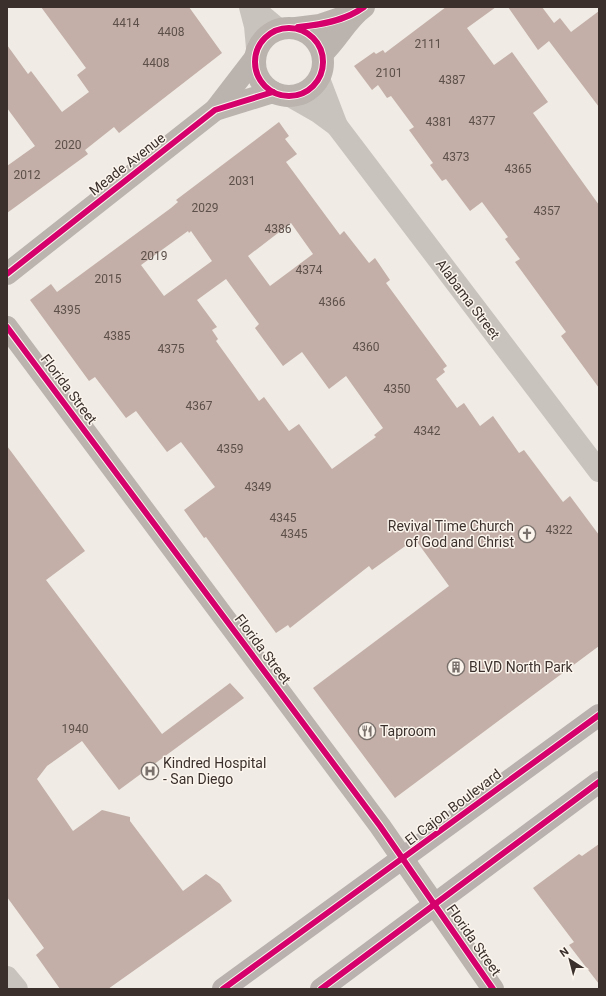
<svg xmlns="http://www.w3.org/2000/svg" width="606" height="996" font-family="Roboto,sans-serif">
<rect width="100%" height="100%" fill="#f0ebe5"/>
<!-- building -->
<g fill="#c3afa7" fill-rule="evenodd">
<polygon points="41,7 189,7 222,53 119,133 114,127 85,150 88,154 7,213 7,166 35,146 7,108 7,45 28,74 31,71 62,112 89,92 77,75 86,68"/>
<polygon points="446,7 496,7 467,28 494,65 512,52 548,102 533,113 599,205 599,388 561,336 566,332 515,262 520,259 505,239 508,237 482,202 470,211 446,179 442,181 430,165 433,163 409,130 414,127 391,96 387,98 378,85 372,90 354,66 374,52 376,54 383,50 385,53"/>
<polygon points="508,7 542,7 554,23 560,18 571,32 599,11 599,107 549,41 538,50"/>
<path d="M 279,122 L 289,136 L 285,139 L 297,154 L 286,162 L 340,235 L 344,231 L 369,263 L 375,258 L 390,280 L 386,283 L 447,366 L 443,369 L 445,372 L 436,379 L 457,408 L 464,403 L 480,426 L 493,416 L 519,453 L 524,450 L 563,502 L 570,496 L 599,535 L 599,646 L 395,798 L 313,688 L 449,586 L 415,539 L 372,570 L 369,566 L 290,628 L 288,625 L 276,633 L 206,537 L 204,538 L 184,510 L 215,487 L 181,442 L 167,452 L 136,411 L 126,418 L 95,377 L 89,381 L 30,300 L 51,284 L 57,292 L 171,208 L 178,202 L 176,200 ZM 291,223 L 313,254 L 270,286 L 248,256 ZM 188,231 L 189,233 L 191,231 L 212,261 L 164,296 L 141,265 ZM 226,279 L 259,324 L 255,328 L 283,366 L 302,352 L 329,389 L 346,376 L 383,428 L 374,435 L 376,437 L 332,469 L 299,424 L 289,431 L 264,397 L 259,401 L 216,341 L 218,339 L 212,330 L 217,327 L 197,300 Z"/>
<polygon points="7,446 85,551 46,580 162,734 230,683 244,698 119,790 82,741 47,766 37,779 73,831 102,810 130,817 130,821 183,891 206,874 220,884 232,901 108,989 60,989 36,955 44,948 7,897"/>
<polygon points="599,844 599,984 569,945 574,942 533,888 579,854 582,856"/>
</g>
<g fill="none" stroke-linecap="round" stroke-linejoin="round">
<!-- street -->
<g stroke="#c9c3be" stroke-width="22">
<polyline points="250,7 255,26 257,48"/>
<polyline points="252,7 278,29"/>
<polyline points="319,79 337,126"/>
<polyline points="290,96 318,112 337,126 599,471"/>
<polyline points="7,977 17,989"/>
</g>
<!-- secondary -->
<g stroke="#bab3ae" stroke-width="22">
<circle cx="289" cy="62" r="34"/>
<polyline points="296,28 320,25 355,13"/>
<path d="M 323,53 C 338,39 347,19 364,7"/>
<polyline points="215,110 273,92"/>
<polyline points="7,274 215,110 255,58"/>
<polyline points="7,327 380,826 493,989"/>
</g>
<!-- primary -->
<g stroke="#b8b1ad" stroke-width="22">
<polyline points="223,989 599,715"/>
<polyline points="321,989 599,782"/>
</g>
<defs>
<g id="cycleway">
<path d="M 298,27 C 320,25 345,21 364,7"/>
<circle cx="289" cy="62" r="34"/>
<polyline points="7,274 215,110 273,92"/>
<polyline points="7,327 380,826 493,989"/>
<polyline points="223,989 599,715"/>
<polyline points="321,989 599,782"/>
</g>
</defs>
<!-- cycleway casing -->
<use href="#cycleway" stroke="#fbf5ee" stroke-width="8"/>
<!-- cycleway -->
<use href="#cycleway" stroke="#d6006c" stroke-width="6"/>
</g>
<!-- icons -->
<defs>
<symbol id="church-ring" viewBox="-11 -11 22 22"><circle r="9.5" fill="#fbf5ee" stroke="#7a716c" stroke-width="1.5"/><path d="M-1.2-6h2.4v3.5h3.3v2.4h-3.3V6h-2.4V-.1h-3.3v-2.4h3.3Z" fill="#7a716c"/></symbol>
<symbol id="building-ring" viewBox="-11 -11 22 22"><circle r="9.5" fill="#fbf5ee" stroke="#7a716c" stroke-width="1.5"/><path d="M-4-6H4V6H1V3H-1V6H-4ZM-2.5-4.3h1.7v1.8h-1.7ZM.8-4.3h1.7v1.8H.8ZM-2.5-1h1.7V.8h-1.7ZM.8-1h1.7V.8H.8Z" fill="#7a716c"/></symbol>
<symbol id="restaurant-ring" viewBox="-11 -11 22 22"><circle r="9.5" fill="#fbf5ee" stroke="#7a716c" stroke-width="1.5"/><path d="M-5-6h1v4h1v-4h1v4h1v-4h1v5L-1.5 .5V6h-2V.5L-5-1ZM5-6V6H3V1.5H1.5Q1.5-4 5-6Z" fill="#7a716c"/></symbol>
<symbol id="hospital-ring" viewBox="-11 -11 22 22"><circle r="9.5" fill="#fbf5ee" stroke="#7a716c" stroke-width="1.5"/><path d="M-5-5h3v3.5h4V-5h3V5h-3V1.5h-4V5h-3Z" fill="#7a716c"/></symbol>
</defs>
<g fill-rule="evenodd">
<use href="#church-ring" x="517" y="524" width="20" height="20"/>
<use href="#building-ring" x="446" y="657" width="20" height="20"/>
<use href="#restaurant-ring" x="357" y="721" width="20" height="20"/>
<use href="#hospital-ring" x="140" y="761" width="20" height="20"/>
</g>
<g text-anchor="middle" stroke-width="3" stroke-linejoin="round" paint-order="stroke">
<!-- number labels -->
<g font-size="12" fill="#5d504a">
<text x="126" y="27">4414</text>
<text x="171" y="36">4408</text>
<text x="428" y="48">2111</text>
<text x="156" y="67">4408</text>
<text x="389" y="77">2101</text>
<text x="452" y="84">4387</text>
<text x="482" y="125">4377</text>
<text x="439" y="126">4381</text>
<text x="68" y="149">2020</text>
<text x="456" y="161">4373</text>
<text x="518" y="173">4365</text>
<text x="27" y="179">2012</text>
<text x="242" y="185">2031</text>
<text x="205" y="212">2029</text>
<text x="547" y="215">4357</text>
<text x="278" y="233">4386</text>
<text x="154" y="260">2019</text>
<text x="309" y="274">4374</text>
<text x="108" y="283">2015</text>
<text x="332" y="306">4366</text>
<text x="67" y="314">4395</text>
<text x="117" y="340">4385</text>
<text x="366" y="351">4360</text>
<text x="171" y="353">4375</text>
<text x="397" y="393">4350</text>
<text x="199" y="410">4367</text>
<text x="427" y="435">4342</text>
<text x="230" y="453">4359</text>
<text x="258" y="491">4349</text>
<text x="283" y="522">4345</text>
<text x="559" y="534">4322</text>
<text x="294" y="538">4345</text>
<text x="75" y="733">1940</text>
</g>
<!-- street labels -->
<g font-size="14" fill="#3b302b" stroke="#fbf5ee">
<text transform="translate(127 164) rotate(-38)" y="5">Meade Avenue</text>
<text transform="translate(468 299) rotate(53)" y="5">Alabama Street</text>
<text transform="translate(69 389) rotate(53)" y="5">Florida Street</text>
<text transform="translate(263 649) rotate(53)" y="5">Florida Street</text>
<text transform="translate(453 807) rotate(-37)" y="5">El Cajon Boulevard</text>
<text transform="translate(474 940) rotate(55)" y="5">Florida Street</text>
</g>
<!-- poi labels -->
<g font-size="14" fill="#3b302b" stroke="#fbf5ee" text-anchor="start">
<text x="514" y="531" text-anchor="end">Revival Time Church<tspan x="514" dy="16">of God and Christ</tspan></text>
<text x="469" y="672">BLVD North Park</text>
<text x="380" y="736">Taproom</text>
<text x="163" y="768">Kindred Hospital<tspan x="163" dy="16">- San Diego</tspan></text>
</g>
</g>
<!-- border -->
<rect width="606" height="996" fill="none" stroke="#3b302b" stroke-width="16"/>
<!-- north arrow -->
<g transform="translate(570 960) rotate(324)" stroke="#fbf5ee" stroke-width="3" paint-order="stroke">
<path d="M0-3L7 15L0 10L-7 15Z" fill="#3b302b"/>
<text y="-6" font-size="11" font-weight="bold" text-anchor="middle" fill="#3b302b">N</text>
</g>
</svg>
